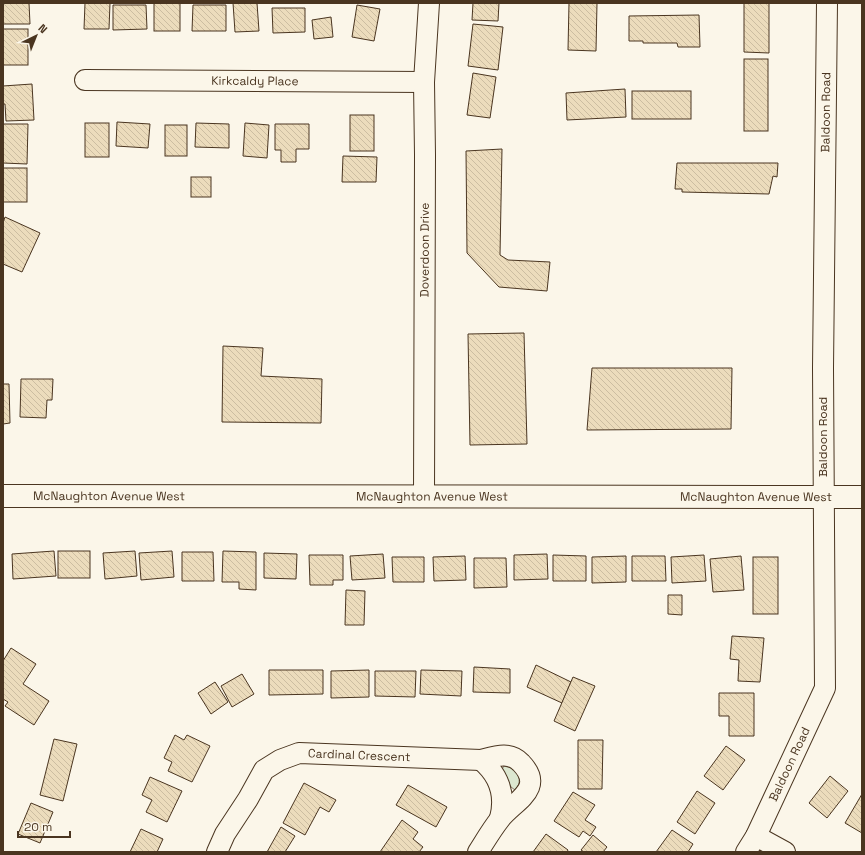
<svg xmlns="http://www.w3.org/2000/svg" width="865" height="855" font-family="'Space Grotesk',sans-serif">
<defs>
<pattern id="building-back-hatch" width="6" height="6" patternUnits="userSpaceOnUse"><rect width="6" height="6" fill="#ecdcbc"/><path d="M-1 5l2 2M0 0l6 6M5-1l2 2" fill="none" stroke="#ccbda1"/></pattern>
</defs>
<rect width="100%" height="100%" fill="#fbf6e9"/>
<!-- green -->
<path fill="#dce7d0" stroke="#887966" d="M 504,766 L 515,769 C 519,777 522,782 515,790 L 511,787 L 502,769 Z"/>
<!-- building -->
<g fill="url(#building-back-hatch)" stroke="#4a3520">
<polygon points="3,3 29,3 30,24 3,24"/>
<polygon points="85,3 110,3 109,29 84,29"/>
<rect x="154" y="3" width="26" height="28"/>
<polygon points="233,3 257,3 259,31 235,32"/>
<polygon points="473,3 505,3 499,3 498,21 472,20"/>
<polygon points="569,3 597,3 596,51 568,50"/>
<polygon points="744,3 769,3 769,53 744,52"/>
<polygon points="113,5 146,5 147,29 113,30"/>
<polygon points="193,5 226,5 226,31 192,31"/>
<polygon points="357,5 380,9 374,41 352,37"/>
<polygon points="272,8 305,8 305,32 273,33"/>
<polygon points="699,15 700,47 678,47 677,43 643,43 643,41 629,41 629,16"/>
<polygon points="331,17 333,37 314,39 312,20"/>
<polygon points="473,24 503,27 498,70 468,66"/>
<rect x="3" y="29" width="25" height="36"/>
<rect x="744" y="59" width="24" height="72"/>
<polygon points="473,73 496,77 490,118 467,115"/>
<polygon points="32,84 34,120 6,121 5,104 3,104 3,86"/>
<polygon points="625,89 626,117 567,120 566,93"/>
<rect x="632" y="91" width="59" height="28"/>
<rect x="350" y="115" width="24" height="36"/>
<polygon points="117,122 150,124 148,148 116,146"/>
<rect x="85" y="123" width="24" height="34"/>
<polygon points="196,123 229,124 229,148 195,147"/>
<polygon points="245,123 269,125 267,158 243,156"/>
<polygon points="3,124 28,124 27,164 3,163"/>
<polygon points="275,124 309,124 309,149 296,149 296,162 281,162 281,150 275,150"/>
<rect x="165" y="125" width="22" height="31"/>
<polygon points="502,149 500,255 508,260 550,262 547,291 499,287 467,253 466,151"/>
<polygon points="343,156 377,157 376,182 342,182"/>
<polygon points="677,163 778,163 777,177 773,176 769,194 682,192 682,189 675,189"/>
<rect x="3" y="168" width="24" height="34"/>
<rect x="191" y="177" width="20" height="20"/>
<polygon points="5,217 40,233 22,272 3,264 3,223"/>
<polygon points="524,333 527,444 470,445 468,334"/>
<polygon points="223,346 263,348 261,376 322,379 321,423 222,422"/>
<polygon points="592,368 732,368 731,429 587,430"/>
<polygon points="21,379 53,379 52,400 47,400 46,418 20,417"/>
<polygon points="3,384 9,384 10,423 3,424"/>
<polygon points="54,551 56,576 13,579 12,554"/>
<rect x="58" y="551" width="32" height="27"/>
<polygon points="135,551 137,576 105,579 103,553"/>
<polygon points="172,551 174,577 141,580 139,553"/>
<polygon points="223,551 256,552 256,590 239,589 239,582 222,582"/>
<polygon points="182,552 213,552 214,581 182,581"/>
<polygon points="264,553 297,554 296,579 264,578"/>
<polygon points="383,554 385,578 352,580 350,556"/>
<polygon points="547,554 548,579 514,580 514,555"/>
<polygon points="309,555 343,555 343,580 333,580 333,585 310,585"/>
<polygon points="553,555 586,556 586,581 553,581"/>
<polygon points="704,555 706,581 672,583 671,557"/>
<polygon points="465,556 466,580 434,581 433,557"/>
<polygon points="626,556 626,582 592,583 592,557"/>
<polygon points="632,556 665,556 666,581 632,581"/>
<polygon points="741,556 744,590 713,592 710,559"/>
<polygon points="392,557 424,557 424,582 393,582"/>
<rect x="753" y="557" width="25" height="57"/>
<polygon points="474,558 506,558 507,587 474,588"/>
<polygon points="346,590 365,591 364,625 345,625"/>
<polygon points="668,595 682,595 682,615 668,614"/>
<polygon points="732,636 764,638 760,682 738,681 739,660 730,659"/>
<polygon points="11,648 36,664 23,684 49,701 34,725 5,706 8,702 3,699 3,661"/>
<polygon points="536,665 571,682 562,703 527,687"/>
<polygon points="474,667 510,669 510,693 473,692"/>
<polygon points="269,670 323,670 323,694 269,695"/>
<polygon points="369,670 369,697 331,698 331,671"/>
<polygon points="421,670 462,671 461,696 420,694"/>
<polygon points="375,671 416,671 415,697 375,696"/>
<polygon points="242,674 254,694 232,707 221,686"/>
<polygon points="573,677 595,686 575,731 554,721"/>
<polygon points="215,682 228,702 211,714 198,693"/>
<polygon points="719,693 754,693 754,736 729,736 729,716 719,716"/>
<polygon points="175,735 184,740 187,735 210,746 192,782 168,771 172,762 164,758"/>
<polygon points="54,739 77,744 63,801 40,795"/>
<polygon points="578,740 603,740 602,789 578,789"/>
<polygon points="726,746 745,760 723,790 704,776"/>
<polygon points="830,776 848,791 827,818 809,803"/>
<polygon points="150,777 182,791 167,822 146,812 152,800 142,795"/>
<polygon points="304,783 336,800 329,812 320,807 305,835 283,823"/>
<polygon points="408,785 447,807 436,827 396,805"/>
<polygon points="697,791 715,803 695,834 677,822"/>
<polygon points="573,792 595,805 585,820 596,827 590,836 583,831 579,837 554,821"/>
<polygon points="862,794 862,833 845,823"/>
<polygon points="31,803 53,812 40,843 18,834"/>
<polygon points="402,820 418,832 413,839 423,847 419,852 380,852"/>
<polygon points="281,827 295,836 285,852 267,852"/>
<polygon points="141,829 163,839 157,852 130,852"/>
<polygon points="672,830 693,844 688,852 656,852"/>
<polygon points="546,834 568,850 567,852 533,852"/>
<polygon points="593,835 607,847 603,852 584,852 581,850"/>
</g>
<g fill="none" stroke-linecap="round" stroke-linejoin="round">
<defs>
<g id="minor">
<path id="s1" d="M 85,80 L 424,82"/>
<path id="s2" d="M 424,497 L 425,155 L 424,82 L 429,3"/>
<path d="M 481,760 C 499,775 506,795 500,818"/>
<polyline points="756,836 785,852"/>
<path id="s3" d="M 217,852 L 225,834 L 248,799 L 264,770 L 280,760 L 299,753 L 481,760 C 496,756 510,751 521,763 C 546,789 514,801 500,819 C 492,829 485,841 478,852"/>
<path id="s4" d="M 746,852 L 756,836 L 825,688 L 823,368 L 827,3"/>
</g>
<g id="major">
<path id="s5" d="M 3,496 L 862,497"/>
</g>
</defs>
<!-- minor casing -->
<use href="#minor" stroke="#4a3520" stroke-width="22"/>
<!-- major casing -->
<use href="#major" stroke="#4a3520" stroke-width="24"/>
<!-- minor -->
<use href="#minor" stroke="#fbf6e9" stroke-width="20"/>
<!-- major -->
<use href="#major" stroke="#fbf6e9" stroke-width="22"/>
</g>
<g text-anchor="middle" stroke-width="3" stroke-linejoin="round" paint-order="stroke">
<!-- street labels -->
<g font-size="12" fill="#4a3520" stroke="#fbf6e9">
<text dy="4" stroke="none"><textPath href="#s1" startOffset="170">Kirkcaldy Place</textPath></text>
<text dy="4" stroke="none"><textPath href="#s4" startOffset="758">Baldoon Road</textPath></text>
<text dy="4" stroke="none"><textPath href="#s2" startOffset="247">Doverdoon Drive</textPath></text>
<text transform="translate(823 437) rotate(-90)" y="4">Baldoon Road</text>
<text dy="4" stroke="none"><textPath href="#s5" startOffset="106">McNaughton Avenue West</textPath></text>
<text dy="4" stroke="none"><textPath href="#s5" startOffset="429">McNaughton Avenue West</textPath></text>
<text dy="4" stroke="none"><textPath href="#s5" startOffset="753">McNaughton Avenue West</textPath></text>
<text dy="4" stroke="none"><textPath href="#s3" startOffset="194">Cardinal Crescent</textPath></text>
<text dy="4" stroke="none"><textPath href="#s4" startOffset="98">Baldoon Road</textPath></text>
</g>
</g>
<!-- border -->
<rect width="865" height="855" fill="none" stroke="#4a3520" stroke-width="8"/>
<!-- north arrow -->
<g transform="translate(36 36) rotate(43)" stroke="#fbf6e9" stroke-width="3" paint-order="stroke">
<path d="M0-3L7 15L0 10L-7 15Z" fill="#4a3520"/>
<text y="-6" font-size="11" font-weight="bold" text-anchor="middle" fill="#4a3520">N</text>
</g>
<!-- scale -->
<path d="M18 831v6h52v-6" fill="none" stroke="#4a3520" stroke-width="2"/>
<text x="24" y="831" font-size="12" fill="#4a3520" stroke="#fbf6e9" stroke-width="3" paint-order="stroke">20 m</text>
</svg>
